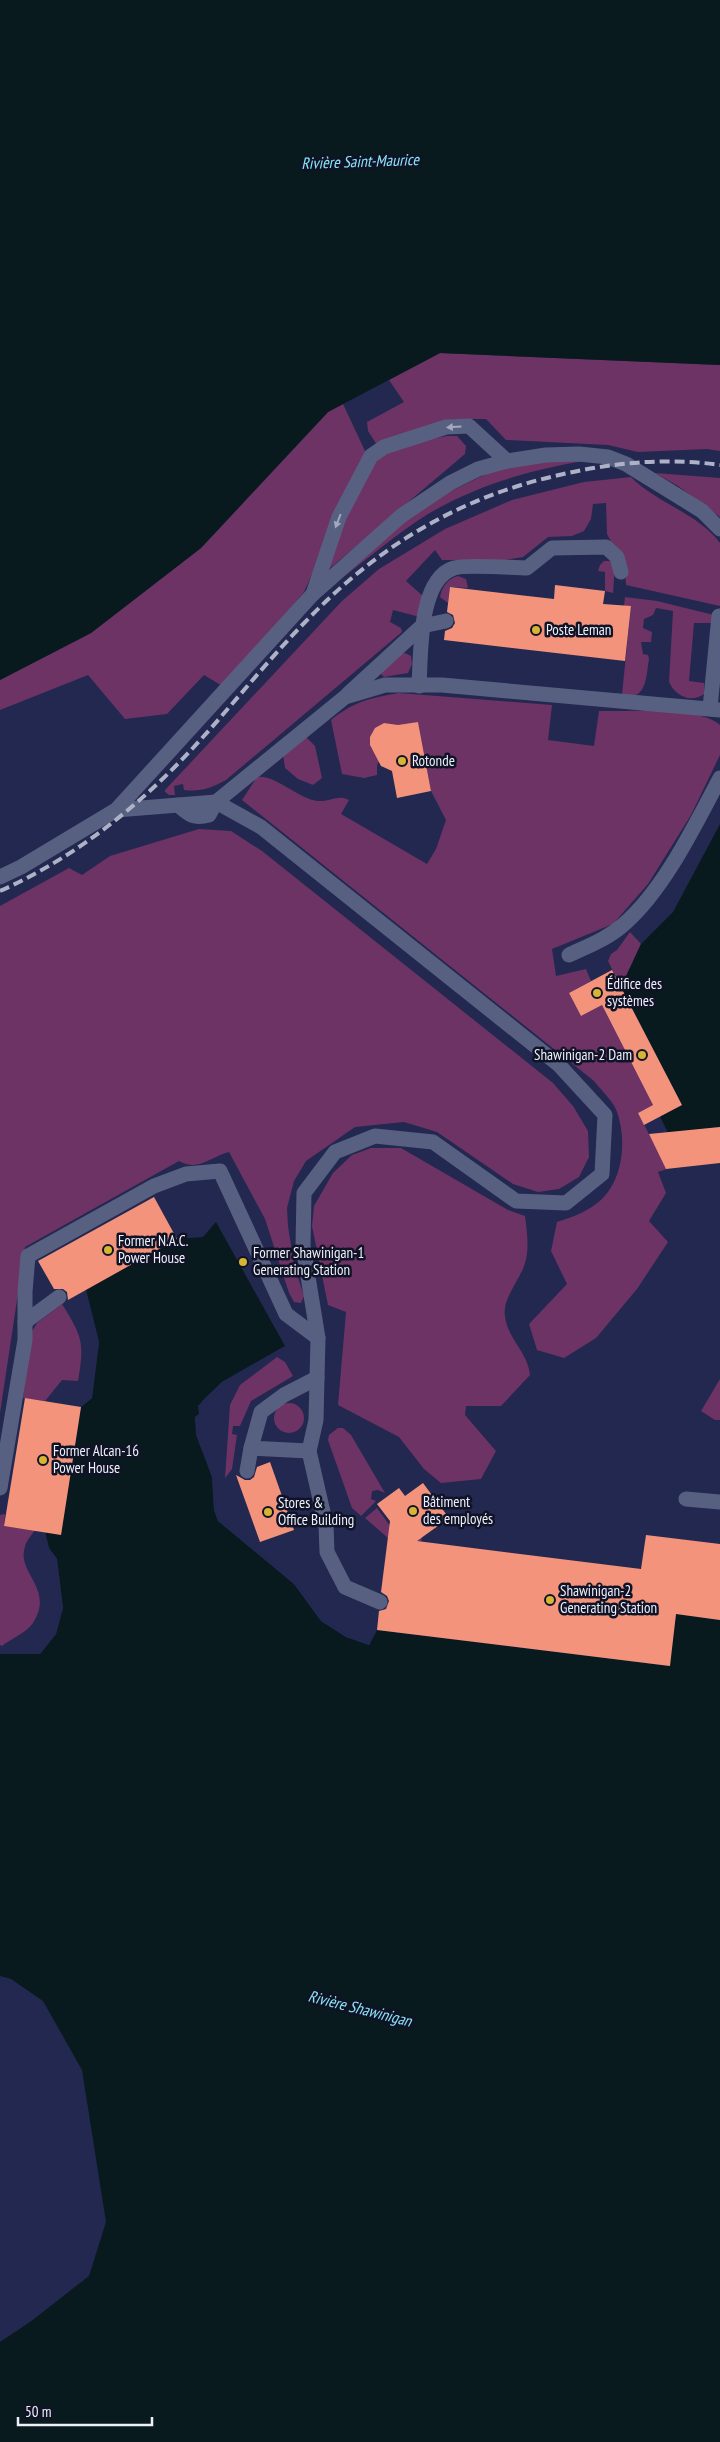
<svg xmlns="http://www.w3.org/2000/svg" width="720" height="2442" font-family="'PT Sans Narrow',sans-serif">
<rect width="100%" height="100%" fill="#222850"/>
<!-- green -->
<g fill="#6d3364">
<polygon points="440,353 720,365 720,451 707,449 638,452 608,445 506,440 486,419 453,419 377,445 368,431 367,422 404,402 389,380"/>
<polygon points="343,404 366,453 304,592 224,687 204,675 167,714 125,719 88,675 0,710 0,680 91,633 201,548 328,412"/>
<polygon points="447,436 457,436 466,446 465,454 329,569 328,558 373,460 386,448"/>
<path d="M 598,458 C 536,469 483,482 428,514 C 397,533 368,559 339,580 L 405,520 L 447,493 L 488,473 L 517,463 Z"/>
<polygon points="655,473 720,478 720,517 678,486"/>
<path d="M 631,477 C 656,503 698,513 720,543 L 720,606 L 626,585 L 625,569 L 607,534 L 606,503 L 593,504 L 591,519 L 584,531 L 572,536 L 548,537 L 523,557 L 505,560 L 442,560 L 435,550 L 406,581 L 424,597 L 422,614 L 416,616 L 393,610 L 390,622 L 401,628 L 402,632 L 226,780 C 211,788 201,792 184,790 L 183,784 L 174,786 L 175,795 L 169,795 L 165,792 L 165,790 L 342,601 L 379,569 L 445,529 L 512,500 L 584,482 Z"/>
<polygon points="604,561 610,561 615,564 613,593 605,591 605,572 598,571 600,565"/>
<path d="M 458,576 L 466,579 L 468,588 L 450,587 L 448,603 L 440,597 C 442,587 447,579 458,576 Z"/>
<path d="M 625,597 L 657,601 L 714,615 L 712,623 L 694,623 L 689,681 L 704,683 L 704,694 C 690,704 675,695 669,682 L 673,611 L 656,608 L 653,615 L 644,619 L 643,628 L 652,632 L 651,642 L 641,642 L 643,654 L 648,655 L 649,659 C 646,676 647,703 622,694 L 631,607 L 624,606 Z"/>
<polygon points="405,653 411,656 412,664 408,673 384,677 378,671 398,654"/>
<path d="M 399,693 L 552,705 L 548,740 L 594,746 L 599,711 C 628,712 699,706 720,725 L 720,755 L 691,815 L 648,884 L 613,924 L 552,949 L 556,976 L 586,969 L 591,981 L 569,993 L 581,1016 L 602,1005 L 653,1105 L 638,1113 L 667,1169 L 658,1172 L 666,1193 L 649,1221 L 668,1242 L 637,1289 L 596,1338 L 564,1358 L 537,1350 L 529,1324 L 567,1284 L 551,1251 L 557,1222 C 573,1217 589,1211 602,1199 C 623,1178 627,1140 617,1112 C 614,1102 601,1090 594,1081 L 242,800 L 257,777 C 275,774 298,799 318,801 C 330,802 338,794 349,800 L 341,814 L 427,864 L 436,849 L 446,820 L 431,791 L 418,722 L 401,726 L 384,723 C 370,731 363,748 381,757 L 377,765 L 377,775 L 364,778 L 342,774 L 331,720 C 355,701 370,698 399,693 Z"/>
<polygon points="305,736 315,746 322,778 313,785 298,779 285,768 283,754"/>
<path d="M 199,829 L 231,831 L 262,851 L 553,1083 L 573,1106 L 588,1131 L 589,1157 L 579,1177 L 559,1189 L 538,1192 L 513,1184 L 437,1132 L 404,1122 L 355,1127 L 306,1161 L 294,1181 L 287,1208 L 288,1226 L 294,1265 L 304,1296 L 301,1303 L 294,1302 L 289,1293 L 265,1219 L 229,1152 C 210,1157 198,1172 179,1161 L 25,1247 L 0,1413 L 0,906 L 69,868 L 82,875 L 110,856 Z"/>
<polygon points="630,932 641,944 621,987 608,961 611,954 617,950"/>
<path d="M 371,1148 L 401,1148 L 508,1210 L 525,1216 C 527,1232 530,1251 524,1266 C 519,1281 502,1299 505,1316 C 507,1338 528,1352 530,1375 L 501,1406 L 466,1406 L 465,1415 L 496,1451 L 481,1479 L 441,1483 L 424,1469 L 399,1437 L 338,1405 L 346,1312 L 328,1305 L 312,1226 L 314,1206 L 333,1173 L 352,1155 Z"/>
<path d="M 62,1304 C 82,1336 85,1343 78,1381 L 62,1380 L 45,1401 L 23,1398 L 31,1333 L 37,1323 Z"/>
<polygon points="277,1357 285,1362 293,1376 251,1401 240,1426 233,1426 232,1434 237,1435 232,1469 225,1478 230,1405 240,1385"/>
<polygon points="720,1379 720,1420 715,1420 701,1411"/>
<circle cx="289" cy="1418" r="15"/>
<polygon points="338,1428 343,1428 351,1435 385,1493 378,1490 372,1491 371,1499 376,1501 361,1516 352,1508 328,1440 329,1435"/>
<polygon points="377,1508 393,1530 422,1536 421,1542 388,1538 365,1518"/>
<path d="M 5,1514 L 4,1526 L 35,1530 C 31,1536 26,1541 25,1547 C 16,1573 55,1588 33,1623 C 27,1632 11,1639 2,1646 L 0,1645 L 0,1515 Z"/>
</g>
<!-- water -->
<g fill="#081a1e">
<polygon points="0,0 720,0 720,365 440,353 328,412 201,548 91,633 0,680"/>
<polygon points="720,824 720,1127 668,1133 660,1116 682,1105 621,987 641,944 673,912"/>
<polygon points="216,1222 285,1346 222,1382 202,1401 199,1414 195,1417 200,1446 204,1452 212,1477 214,1510 218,1521 294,1584 321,1621 346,1637 369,1645 377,1630 669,1666 676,1614 720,1620 720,2442 0,2442 0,2342 30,2322 89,2276 106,2222 82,2070 43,2001 11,1979 0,1976 0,1654 40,1654 56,1634 63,1608 57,1559 49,1548 45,1532 61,1534 81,1407 92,1398 99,1342 86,1290 177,1239 203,1237"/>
</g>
<!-- pier -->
<g fill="#222850">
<polygon points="86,1290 99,1342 92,1398 81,1407 79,1405 89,1397 96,1343 84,1291"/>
<polygon points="285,1346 281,1351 224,1384 201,1408 202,1415 198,1418 199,1435 207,1451 214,1477 216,1509 220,1519 296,1582 323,1619 347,1635 368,1642 374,1629 377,1630 369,1645 346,1637 321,1621 294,1584 218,1521 214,1510 212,1477 196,1435 195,1417 199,1414 198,1406 222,1382"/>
<polygon points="42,1532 45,1532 49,1548 57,1559 63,1608 56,1634 40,1654 0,1654 0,1652 38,1651 54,1633 61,1607 55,1560 46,1549"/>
</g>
<!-- building -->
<g fill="#f4937c">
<polygon points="555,585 605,591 603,604 631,606 625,661 444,640 445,631 452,628 455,623 453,615 447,612 450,587 554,599"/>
<polygon points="418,722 431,791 397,798 392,771 381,766 370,745 370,737 375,728 384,723 398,725"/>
<polygon points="612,970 682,1105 644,1125 638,1113 653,1105 602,1005 581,1016 569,993"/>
<polygon points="720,1127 720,1163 666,1169 649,1134"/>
<polygon points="154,1197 177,1239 68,1300 67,1292 63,1289 54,1289 38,1261"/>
<polygon points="25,1398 81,1407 61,1535 4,1526"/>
<polygon points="270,1462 294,1530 260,1542 236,1475 245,1480 250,1480 254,1477 257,1467"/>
<polygon points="423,1483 449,1518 417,1541 641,1569 646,1535 720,1544 720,1620 676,1614 670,1666 377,1630 379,1611 386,1609 389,1601 387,1596 381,1592 390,1521 377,1504 399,1488 405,1496"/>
</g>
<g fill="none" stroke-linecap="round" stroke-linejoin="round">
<!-- minor -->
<g stroke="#586082" stroke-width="15">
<polyline points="313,594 339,517 371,456 384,447 446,427 469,426 507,461"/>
<path d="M 419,686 C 421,655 418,579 454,568 C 465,564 513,568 527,568 L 552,548 L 606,547 L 617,557 L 621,572"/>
<polyline points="348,694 422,626 446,621"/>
<polyline points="710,708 719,616"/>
<path d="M 178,805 C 189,815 194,819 209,815 L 216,802 L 345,697 L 385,685 L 442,685 L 720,710"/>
<polyline points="116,810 216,802 261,827 559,1065 605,1115 602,1174 566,1203 516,1201 433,1142 375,1136 335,1152 304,1193 303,1246 318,1338 316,1420 309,1451 326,1525 327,1552 345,1587 380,1602"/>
<polyline points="0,877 21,867 116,810 312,595 401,516 450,483 478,469 507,461 546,455 579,454 608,457 626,464 702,511 720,529"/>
<path d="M 569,955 C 588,946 607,939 623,925 C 664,890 695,825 720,778"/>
<polyline points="25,1322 59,1297"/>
<polyline points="309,1451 251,1448 261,1412 284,1395 317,1378"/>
<polyline points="247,1471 251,1448"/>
<polyline points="0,1488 25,1340 25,1292 28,1256 154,1186 186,1174 220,1171 286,1314 318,1338"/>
<polyline points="686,1499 720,1502"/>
</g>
<!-- rail -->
<path stroke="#aeb2c6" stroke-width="4" stroke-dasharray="10 5" stroke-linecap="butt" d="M 0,891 C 74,858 137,808 192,749 C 233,705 269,658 312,615 C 381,545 459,498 555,476 C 609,463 665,457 720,465"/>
</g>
<!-- one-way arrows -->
<defs><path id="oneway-solid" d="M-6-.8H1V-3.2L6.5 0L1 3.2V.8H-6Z" transform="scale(1.25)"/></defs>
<g fill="#a2a8be">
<use href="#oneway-solid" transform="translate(454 427) rotate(176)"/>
<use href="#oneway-solid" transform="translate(338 521) rotate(111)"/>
</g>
<!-- markers -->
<g fill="#d6b534" stroke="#101325" stroke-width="2">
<circle cx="536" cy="630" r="5"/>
<circle cx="402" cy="761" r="5"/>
<circle cx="597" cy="993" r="5"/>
<circle cx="642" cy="1055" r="5"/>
<circle cx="108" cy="1250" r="5"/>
<circle cx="243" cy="1262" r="5"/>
<circle cx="43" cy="1460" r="5"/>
<circle cx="413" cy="1511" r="5"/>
<circle cx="268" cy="1512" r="5"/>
<circle cx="550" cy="1600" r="5"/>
</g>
<g text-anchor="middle" stroke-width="5" stroke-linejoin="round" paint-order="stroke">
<!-- poi labels -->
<g font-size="15" fill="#edf0fb" stroke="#101325" text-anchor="start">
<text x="546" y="635">Poste Leman</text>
<text x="412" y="766">Rotonde</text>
<text x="607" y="989">Édifice des<tspan x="607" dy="17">systèmes</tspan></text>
<text x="632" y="1060" text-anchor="end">Shawinigan-2 Dam</text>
<text x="118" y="1246">Former N.A.C.<tspan x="118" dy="17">Power House</tspan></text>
<text x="253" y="1258">Former Shawinigan-1<tspan x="253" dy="17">Generating Station</tspan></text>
<text x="53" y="1456">Former Alcan-16<tspan x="53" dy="17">Power House</tspan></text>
<text x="423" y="1507">Bâtiment<tspan x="423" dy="17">des employés</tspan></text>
<text x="278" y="1508">Stores &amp;<tspan x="278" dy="17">Office Building</tspan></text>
<text x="560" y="1596">Shawinigan-2<tspan x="560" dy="17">Generating Station</tspan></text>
</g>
<!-- water labels -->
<g font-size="16" font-style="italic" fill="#8ae5f9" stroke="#101325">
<text transform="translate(360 161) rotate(-2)" y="6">Rivière Saint-Maurice</text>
<text transform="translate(360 2008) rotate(14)" y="6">Rivière Shawinigan</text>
</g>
</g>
<!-- scale -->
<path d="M18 2417v8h134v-8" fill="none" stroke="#edf0fb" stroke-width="2.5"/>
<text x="25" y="2417" font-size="15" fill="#edf0fb" stroke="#101325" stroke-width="4" paint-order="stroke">50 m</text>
</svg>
